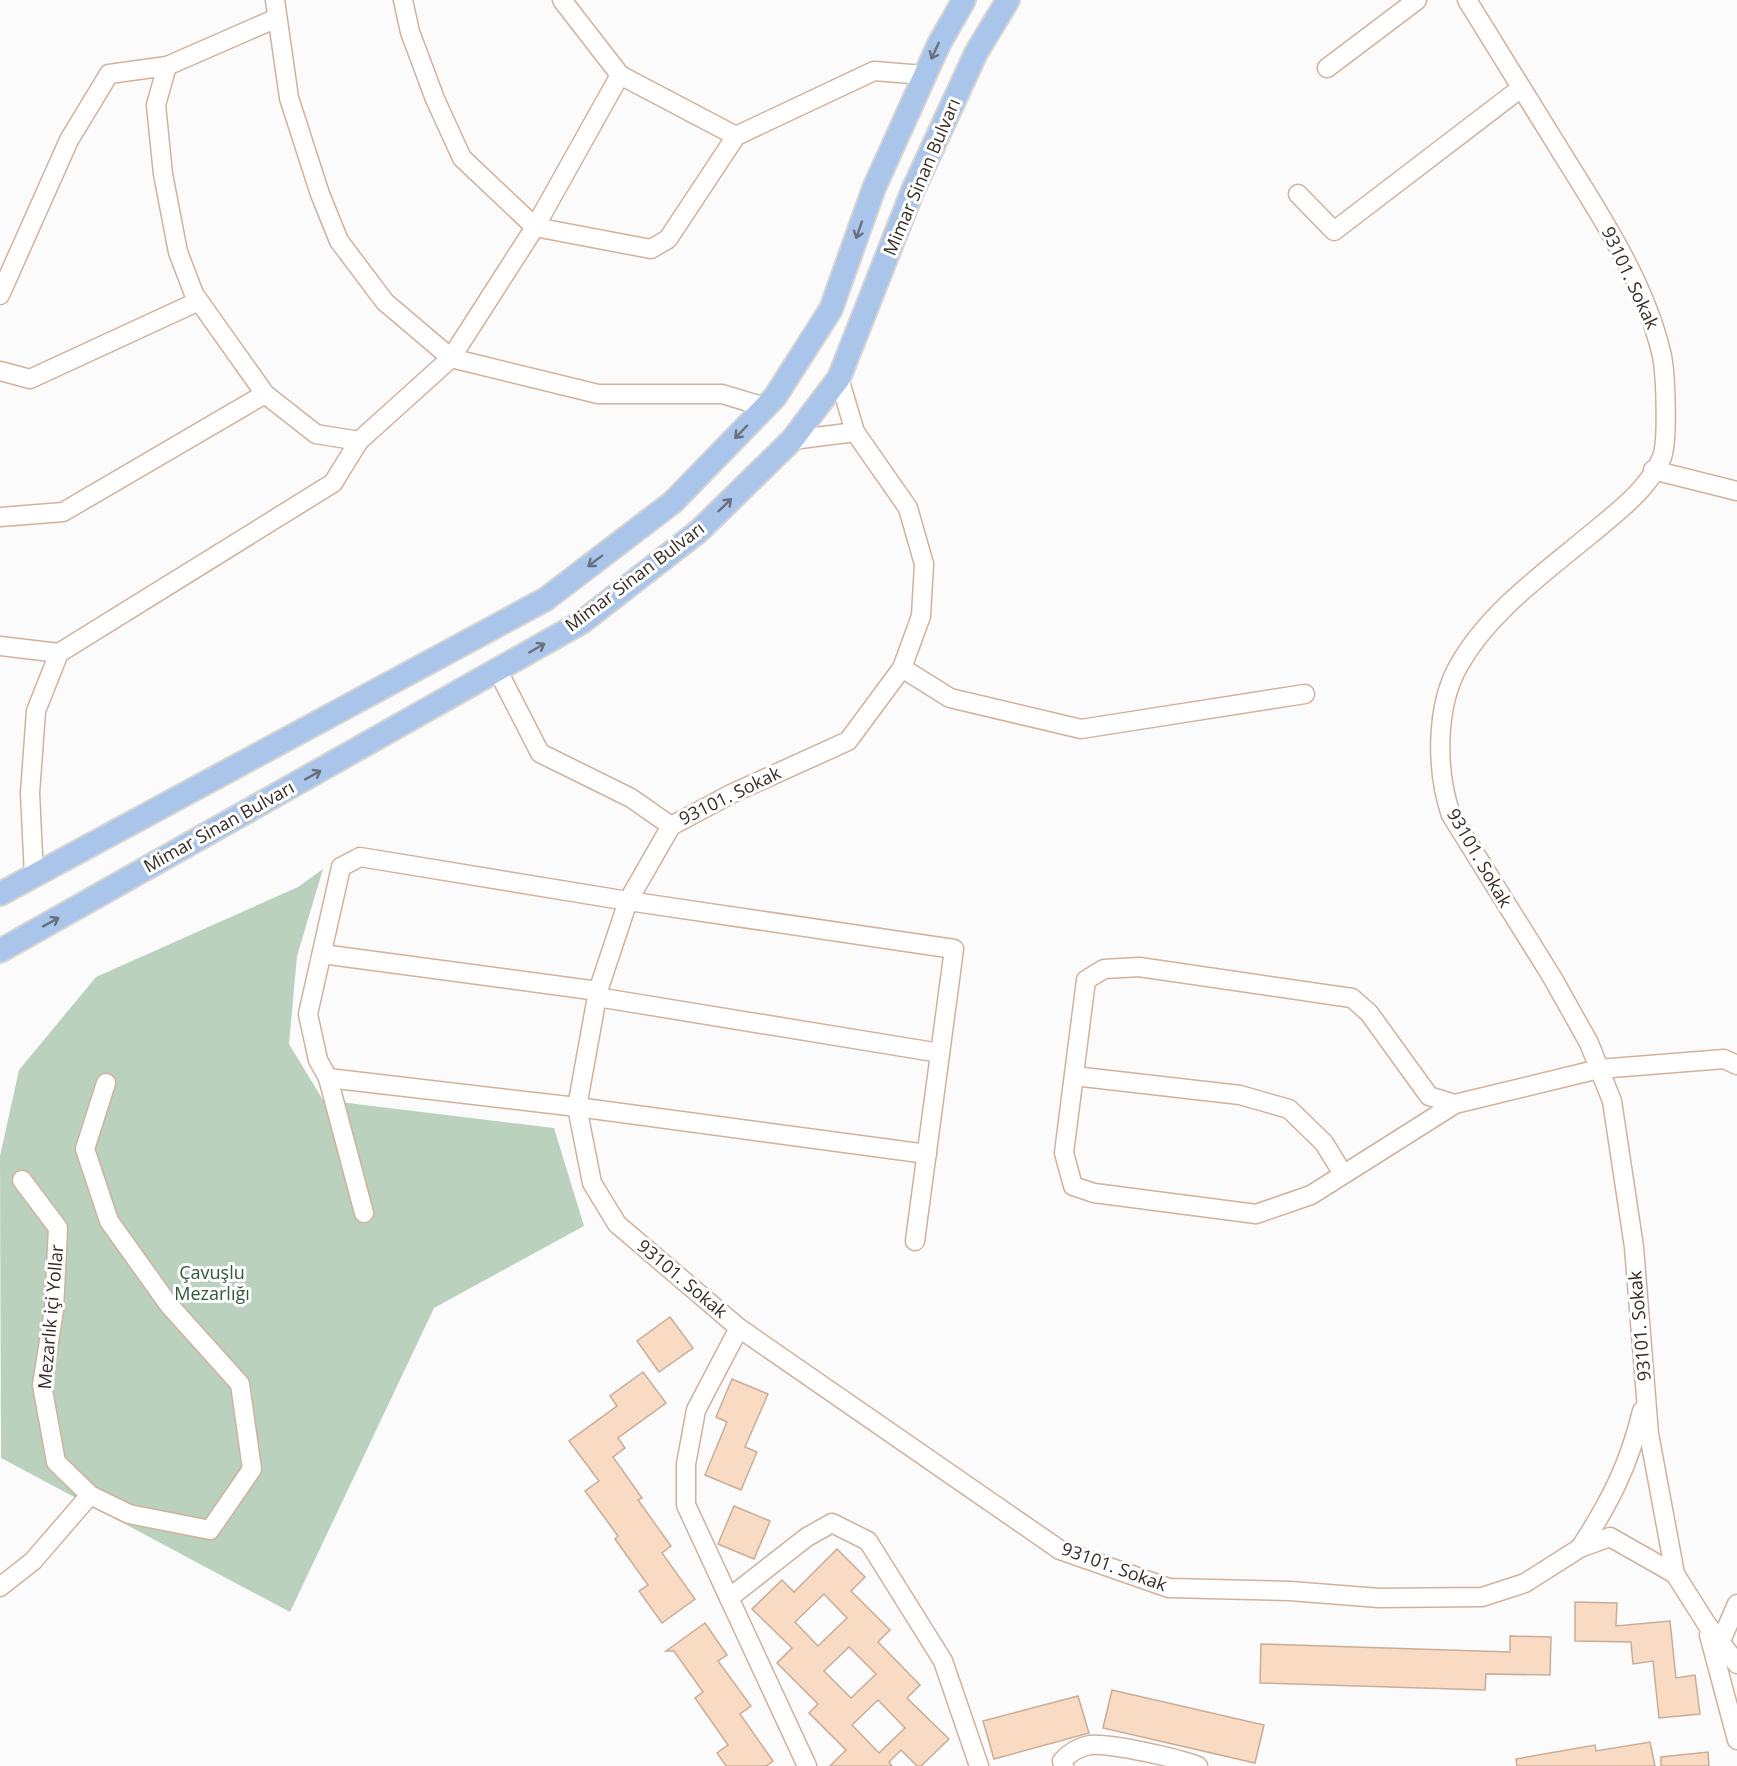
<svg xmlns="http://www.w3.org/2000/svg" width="1737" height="1766" font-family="'Open Sans',sans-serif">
<rect width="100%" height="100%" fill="#fbfbfb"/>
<!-- green -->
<polygon fill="#bad1bd" points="323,869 297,956 289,1044 323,1100 554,1128 584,1226 434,1308 290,1612 1,1458 0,1156 19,1070 96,977 298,887"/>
<!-- building -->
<g fill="#f9dac3" stroke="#caad97" stroke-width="1.5" fill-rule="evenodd">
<polygon points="670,1317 693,1348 659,1372 637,1341"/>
<polygon points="643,1372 666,1403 618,1438 625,1448 613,1457 642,1498 638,1500 671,1546 662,1553 695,1599 662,1623 639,1591 648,1585 615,1539 618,1536 585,1491 599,1481 569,1441 617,1406 610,1396"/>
<polygon points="732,1379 768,1394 745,1447 757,1452 741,1490 705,1475 727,1422 716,1417"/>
<polygon points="734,1506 770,1521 754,1559 718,1544"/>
<path d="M 837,1549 L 865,1577 L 851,1591 L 890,1630 L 878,1642 L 920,1685 L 907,1698 L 949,1739 L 921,1766 L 917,1766 L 901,1750 L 889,1762 L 892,1766 L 830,1766 L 846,1750 L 809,1713 L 818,1704 L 777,1663 L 792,1648 L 752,1609 L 782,1580 L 794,1592 ZM 824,1594 L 847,1618 L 818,1646 L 795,1622 ZM 849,1647 L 876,1674 L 851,1698 L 824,1671 ZM 878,1700 L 905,1728 L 879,1753 L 852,1725 Z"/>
<polygon points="1575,1602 1617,1603 1616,1626 1670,1621 1676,1678 1695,1675 1700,1714 1659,1718 1653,1661 1633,1664 1631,1642 1575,1641"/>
<polygon points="705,1623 727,1655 718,1661 751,1706 740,1714 773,1761 766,1766 726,1766 717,1753 728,1745 695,1698 703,1692 674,1651 666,1651"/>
<polygon points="1510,1636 1551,1637 1550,1675 1486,1674 1485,1690 1260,1683 1261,1644 1510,1652"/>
<polygon points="1112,1690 1264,1725 1255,1763 1103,1728"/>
<polygon points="1078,1696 1089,1733 994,1759 983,1721"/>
<polygon points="1650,1742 1655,1766 1517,1766 1516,1759 1595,1745 1596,1751"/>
<polygon points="1708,1752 1709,1766 1661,1766 1661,1757"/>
</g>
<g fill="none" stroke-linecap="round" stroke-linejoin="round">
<defs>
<g id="minor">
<polyline points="275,0 289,98 320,194 339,241 385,302 451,358 598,394 722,394 765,407"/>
<polyline points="403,0 410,32 435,99 462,158 535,227 651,249 668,239 736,136 874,71 924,75"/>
<polyline points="562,0 620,75 736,136"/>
<path d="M 1467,0 C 1499,52 1531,104 1563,155 C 1601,216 1644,281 1661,352 C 1666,370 1668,441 1662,457 C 1649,489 1616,513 1591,534 C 1544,573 1489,612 1459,665 C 1435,707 1436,771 1451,815 L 1552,977 L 1589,1043 L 1612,1101 L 1634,1247 L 1649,1434 L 1675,1574 L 1706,1623 L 1737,1664"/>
<polyline points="277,18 167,66 156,105 163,174 178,252 194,294 265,394 316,434 359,441 451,358 535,227 620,75"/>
<polyline points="1327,68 1417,0"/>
<polyline points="1298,194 1334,231 1521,88"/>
<polyline points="0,295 69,140 109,74 167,66"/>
<polyline points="0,371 30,379 199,301"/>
<polyline points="839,378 855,432 908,508 924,564 921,616 902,668 848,741 731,794 671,826 628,901 598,991 577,1107 592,1183 617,1224 739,1328 1060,1550 1169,1588 1290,1591 1379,1598 1482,1597 1525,1583 1580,1548 1610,1537 1675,1574"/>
<polyline points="792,440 855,432"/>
<polyline points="1653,470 1737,491"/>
<polyline points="0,517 63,512 265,394"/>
<polyline points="0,646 59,653 333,483 359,441"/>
<polyline points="902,668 950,698 1081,729 1305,694"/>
<polyline points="498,671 540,753 631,798 671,826"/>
<polyline points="34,876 30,793 36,711 59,653"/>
<polyline points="322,954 598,991"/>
<polyline points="597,997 940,1053"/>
<polyline points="1074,1076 1240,1095 1289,1109 1324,1143 1343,1174"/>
<polyline points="328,1078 577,1107 927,1154"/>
<polyline points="1455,1104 1429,1096 1369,1013 1352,998 1139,967 1104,969 1086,980 1064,1153 1073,1186 1094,1193 1256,1214 1311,1195 1455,1104 1599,1069 1724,1059 1737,1065"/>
<polyline points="22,1180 58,1228 54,1310 42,1385 56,1462 90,1495 129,1514 210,1530 252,1469 240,1384 169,1305 109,1221 85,1149 106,1083"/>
<polyline points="364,1213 328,1078 318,1060 308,1014 341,867 360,857 628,901 954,949 915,1241"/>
<polyline points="739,1328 696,1410 686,1464 686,1505 807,1766"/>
<path d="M 1580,1548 C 1610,1502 1629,1465 1642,1411"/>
<polyline points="0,1587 33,1561 90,1495"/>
<polyline points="729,1598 807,1537 832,1523 868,1541 943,1661 979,1766"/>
<polyline points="1709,1635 1737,1740"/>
<polyline points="1720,1643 1737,1604"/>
<path d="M 1064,1766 L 1062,1761 C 1070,1752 1078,1747 1090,1745 C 1110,1743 1178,1758 1198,1766"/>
</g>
<g id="major">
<polyline points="0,894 546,599 673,502 775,397 831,309 874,188 939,44 964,0"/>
<polyline points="0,951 582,622 699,531 792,440 839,378 913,190 976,53 1008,0"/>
</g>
</defs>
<!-- minor casing -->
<use href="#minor" stroke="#d0b29c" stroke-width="21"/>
<!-- major casing -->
<use href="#major" stroke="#d7d5d3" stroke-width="26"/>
<!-- minor -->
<use href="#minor" stroke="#fff" stroke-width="18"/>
<!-- major -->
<use href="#major" stroke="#a9c5ea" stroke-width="22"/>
</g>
<!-- one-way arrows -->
<defs><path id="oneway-shaft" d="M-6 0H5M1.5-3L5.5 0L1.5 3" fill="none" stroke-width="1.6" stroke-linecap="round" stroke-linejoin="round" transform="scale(1.5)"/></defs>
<g stroke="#6a707d">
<use href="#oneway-shaft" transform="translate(935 51) rotate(115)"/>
<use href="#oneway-shaft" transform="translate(859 230) rotate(109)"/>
<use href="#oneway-shaft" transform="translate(741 432) rotate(134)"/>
<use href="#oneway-shaft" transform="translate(725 505) rotate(-44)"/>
<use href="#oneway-shaft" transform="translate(595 561) rotate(143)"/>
<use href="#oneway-shaft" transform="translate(537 648) rotate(-30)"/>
<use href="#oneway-shaft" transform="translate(313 775) rotate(-29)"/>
<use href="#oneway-shaft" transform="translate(51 922) rotate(-29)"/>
</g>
<g text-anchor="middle" stroke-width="6" stroke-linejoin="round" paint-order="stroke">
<!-- street labels -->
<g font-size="18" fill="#372b23" stroke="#fff">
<text transform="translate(922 177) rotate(-67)" y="6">Mimar Sinan Bulvarı</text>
<text transform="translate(1630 278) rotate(65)" y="6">93101. Sokak</text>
<text transform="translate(635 577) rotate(-37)" y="6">Mimar Sinan Bulvarı</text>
<text transform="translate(730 796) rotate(-26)" y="6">93101. Sokak</text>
<text transform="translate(219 827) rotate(-29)" y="6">Mimar Sinan Bulvarı</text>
<text transform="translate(1479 858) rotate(60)" y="6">93101. Sokak</text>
<text transform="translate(682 1279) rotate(40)" y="6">93101. Sokak</text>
<text transform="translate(51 1317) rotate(-85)" y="6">Mezarlık içi Yollar</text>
<text transform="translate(1640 1326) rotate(-95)" y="6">93101. Sokak</text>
<text transform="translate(1114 1567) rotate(20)" y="6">93101. Sokak</text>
</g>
<!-- park labels -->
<g font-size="18" fill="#2d5835" stroke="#fff">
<text x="212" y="1279">Çavuşlu<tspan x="212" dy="21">Mezarlığı</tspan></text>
</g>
</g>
</svg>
